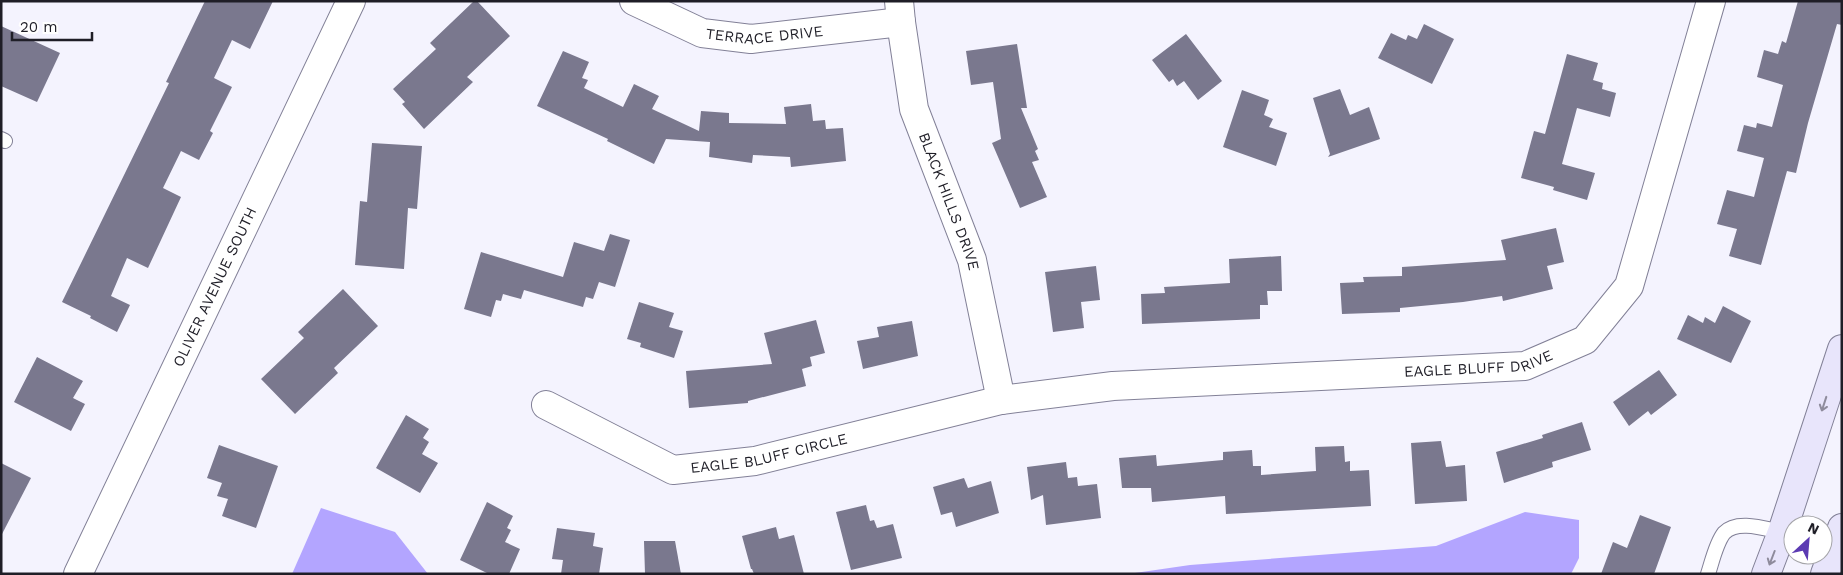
<svg xmlns="http://www.w3.org/2000/svg" width="1843" height="575" font-family="'Work Sans',sans-serif">
<rect width="100%" height="100%" fill="#f4f3fe"/>
<!-- forest -->
<g fill="#b3a5ff">
<polygon points="321,508 395,532 428,574 292,574"/>
<polygon points="1525,512 1579,520 1579,558 1571,574 1128,574 1190,565 1436,546"/>
</g>
<!-- building -->
<g fill="#7a788e">
<polygon points="205,1 273,1 250,49 232,40 214,78 232,87 210,131 213,133 199,160 181,151 163,188 181,197 148,268 127,258 111,296 130,305 117,332 90,318 91,316 62,302 169,83 166,82"/>
<polygon points="474,1 477,1 510,36 467,77 473,82 424,129 402,104 405,102 393,89 436,49 430,43"/>
<polygon points="1798,1 1842,1 1842,25 1837,24 1808,123 1796,173 1787,171 1761,265 1729,256 1737,229 1717,224 1727,190 1754,197 1764,158 1737,151 1744,125 1756,128 1757,123 1772,127 1783,85 1757,77 1764,50 1778,54 1782,41 1786,43"/>
<polygon points="1424,24 1454,39 1432,84 1378,58 1391,33 1406,40 1408,35 1417,39"/>
<polygon points="1,26 60,53 37,102 1,86"/>
<polygon points="1186,34 1222,81 1198,100 1184,81 1177,86 1173,79 1169,82 1152,60"/>
<polygon points="1017,44 1027,108 1021,108 1038,149 1035,151 1039,160 1032,162 1047,197 1020,208 992,143 1001,139 993,82 971,85 966,51"/>
<polygon points="563,51 589,62 582,78 588,80 584,88 623,107 634,84 659,96 652,109 699,131 701,111 729,113 729,123 786,124 784,107 811,104 813,121 825,120 826,129 843,128 846,161 791,167 790,157 753,155 752,163 709,157 710,142 666,139 654,164 607,141 608,139 537,106"/>
<polygon points="1567,54 1598,63 1593,80 1603,83 1602,89 1616,93 1610,117 1577,108 1562,164 1595,173 1587,200 1553,190 1554,187 1521,178 1534,131 1545,134"/>
<polygon points="1340,89 1350,115 1369,107 1380,139 1328,157 1330,154 1313,98"/>
<polygon points="1242,90 1269,100 1264,115 1273,119 1269,127 1287,133 1276,166 1223,147"/>
<polygon points="372,143 422,146 417,209 408,208 404,269 355,265 360,201 367,202"/>
<polygon points="1556,228 1564,262 1547,266 1553,289 1503,301 1502,296 1463,302 1400,308 1400,312 1342,314 1340,283 1364,282 1363,277 1402,276 1402,267 1506,260 1501,240"/>
<polygon points="610,234 630,240 615,287 599,282 593,299 586,297 583,307 524,290 521,299 503,294 501,301 496,300 491,317 464,309 481,252 563,277 574,242 604,251"/>
<polygon points="1281,256 1282,291 1267,291 1268,305 1260,305 1260,319 1142,324 1141,294 1165,293 1164,287 1230,283 1229,259"/>
<polygon points="1096,266 1100,300 1081,302 1084,328 1053,332 1045,272"/>
<polygon points="343,289 378,326 334,368 338,373 295,414 261,379 304,338 298,332"/>
<polygon points="639,302 674,313 669,327 683,331 674,358 640,347 641,343 627,339"/>
<polygon points="1723,306 1751,321 1731,363 1677,339 1688,315 1703,323 1705,317 1715,323"/>
<polygon points="816,320 825,353 810,357 812,366 802,369 806,386 748,401 748,403 689,408 686,371 772,364 764,333"/>
<polygon points="912,321 918,356 863,369 857,341 879,337 877,327"/>
<polygon points="37,357 83,381 73,398 85,404 71,431 14,402"/>
<polygon points="1659,370 1677,395 1651,415 1648,411 1629,426 1613,402"/>
<polygon points="406,415 429,429 423,438 429,442 422,454 438,463 420,493 376,468"/>
<polygon points="1582,422 1591,450 1552,462 1553,467 1504,483 1496,452 1543,438 1542,435"/>
<polygon points="1441,441 1446,467 1465,465 1467,501 1415,504 1411,443"/>
<polygon points="219,445 278,466 256,528 222,516 228,499 217,496 222,483 207,478"/>
<polygon points="1344,446 1345,462 1350,461 1350,471 1369,470 1371,506 1226,514 1225,496 1152,502 1151,488 1122,488 1119,458 1156,455 1157,466 1223,460 1223,452 1252,450 1253,466 1261,466 1261,475 1316,471 1315,447"/>
<polygon points="1066,462 1068,478 1077,477 1078,486 1097,484 1101,518 1046,525 1043,495 1031,500 1027,467"/>
<polygon points="1,463 31,478 1,536"/>
<polygon points="964,478 968,488 991,481 999,513 956,527 952,512 941,515 933,487"/>
<polygon points="487,502 513,516 507,528 511,530 505,542 520,549 509,574 489,574 460,560"/>
<polygon points="866,505 870,521 874,520 877,528 893,524 902,558 851,570 836,512"/>
<polygon points="1640,515 1671,527 1654,574 1601,574 1613,542 1627,548"/>
<polygon points="776,527 779,539 794,535 804,574 754,574 752,569 751,569 742,536"/>
<polygon points="557,528 595,533 593,546 603,548 599,574 561,574 563,560 552,559"/>
<polygon points="644,541 675,541 681,574 645,574"/>
</g>
<g fill="none" stroke-linecap="round" stroke-linejoin="round">
<defs>
<g id="lane">
<polyline points="1,139 5,141"/>
<path d="M 1708,574 C 1712,562 1716,543 1724,533 C 1737,519 1766,529 1782,532"/>
</g>
<g id="street">
<path id="s1" d="M 634,1 L 702,33 L 751,39 L 901,22"/>
<path id="s2" d="M 899,1 L 901,22 L 914,109 L 972,260 L 1001,400"/>
<path id="s3" d="M 546,405 L 673,470 L 755,461 L 1001,400 L 1113,386 L 1525,366 L 1585,340 L 1629,286 L 1711,1"/>
<path id="s4" d="M 78,574 L 351,1"/>
</g>
<g id="secondary">
<polyline points="1766,574 1782,532 1842,349"/>
<polyline points="1825,574 1842,528"/>
</g>
</defs>
<!-- lane casing -->
<use href="#lane" stroke="#828097" stroke-width="16"/>
<!-- street casing -->
<use href="#street" stroke="#828097" stroke-width="30"/>
<!-- secondary casing -->
<use href="#secondary" stroke="#828097" stroke-width="30"/>
<!-- lane -->
<use href="#lane" stroke="#fff" stroke-width="14"/>
<!-- street -->
<use href="#street" stroke="#fff" stroke-width="28"/>
<!-- secondary -->
<use href="#secondary" stroke="#e8e5fb" stroke-width="28"/>
</g>
<!-- one-way arrows -->
<defs><path id="oneway-shaft" d="M-6 0H5M1.5-3L5.5 0L1.5 3" fill="none" stroke-width="1.6" stroke-linecap="round" stroke-linejoin="round" transform="scale(1.25)"/></defs>
<g stroke="#8e8b9c">
<use href="#oneway-shaft" transform="translate(1824 404) rotate(108)"/>
<use href="#oneway-shaft" transform="translate(1772 558) rotate(111)"/>
</g>
<g text-anchor="middle" stroke-width="4.5" stroke-linejoin="round" paint-order="stroke">
<!-- street labels -->
<g font-size="15" fill="#1f1e27" stroke="#fff">
<text dy="5" stroke="none"><textPath href="#s1" startOffset="138">TERRACE DRIVE</textPath></text>
<text dy="5" stroke="none"><textPath href="#s2" startOffset="208">BLACK HILLS DRIVE</textPath></text>
<text dy="5" stroke="none"><textPath href="#s4" startOffset="318">OLIVER AVENUE SOUTH</textPath></text>
<text dy="5" stroke="none"><textPath href="#s3" startOffset="958">EAGLE BLUFF DRIVE</textPath></text>
<text dy="5" stroke="none"><textPath href="#s3" startOffset="240">EAGLE BLUFF CIRCLE</textPath></text>
</g>
</g>
<!-- border -->
<rect width="1843" height="575" fill="none" stroke="#1f1e27" stroke-width="5"/>
<!-- north arrow -->
<g transform="translate(1808 540) rotate(26)"><circle r="24" fill="#ffffff" stroke="#a5a5a9"/>
<path d="M0-4L9 19L0 12L-9 19Z" fill="#5c3bb3"/>
<text y="-8" font-size="14" font-weight="bold" text-anchor="middle" fill="#1f1e27">N</text>
</g>
<!-- scale -->
<path d="M12 32v8h80v-8" fill="none" stroke="#1f1e27" stroke-width="2.5"/>
<text x="20" y="32" font-size="15" fill="#1f1e27" stroke="#ffffff" stroke-width="4" paint-order="stroke">20 m</text>
</svg>
